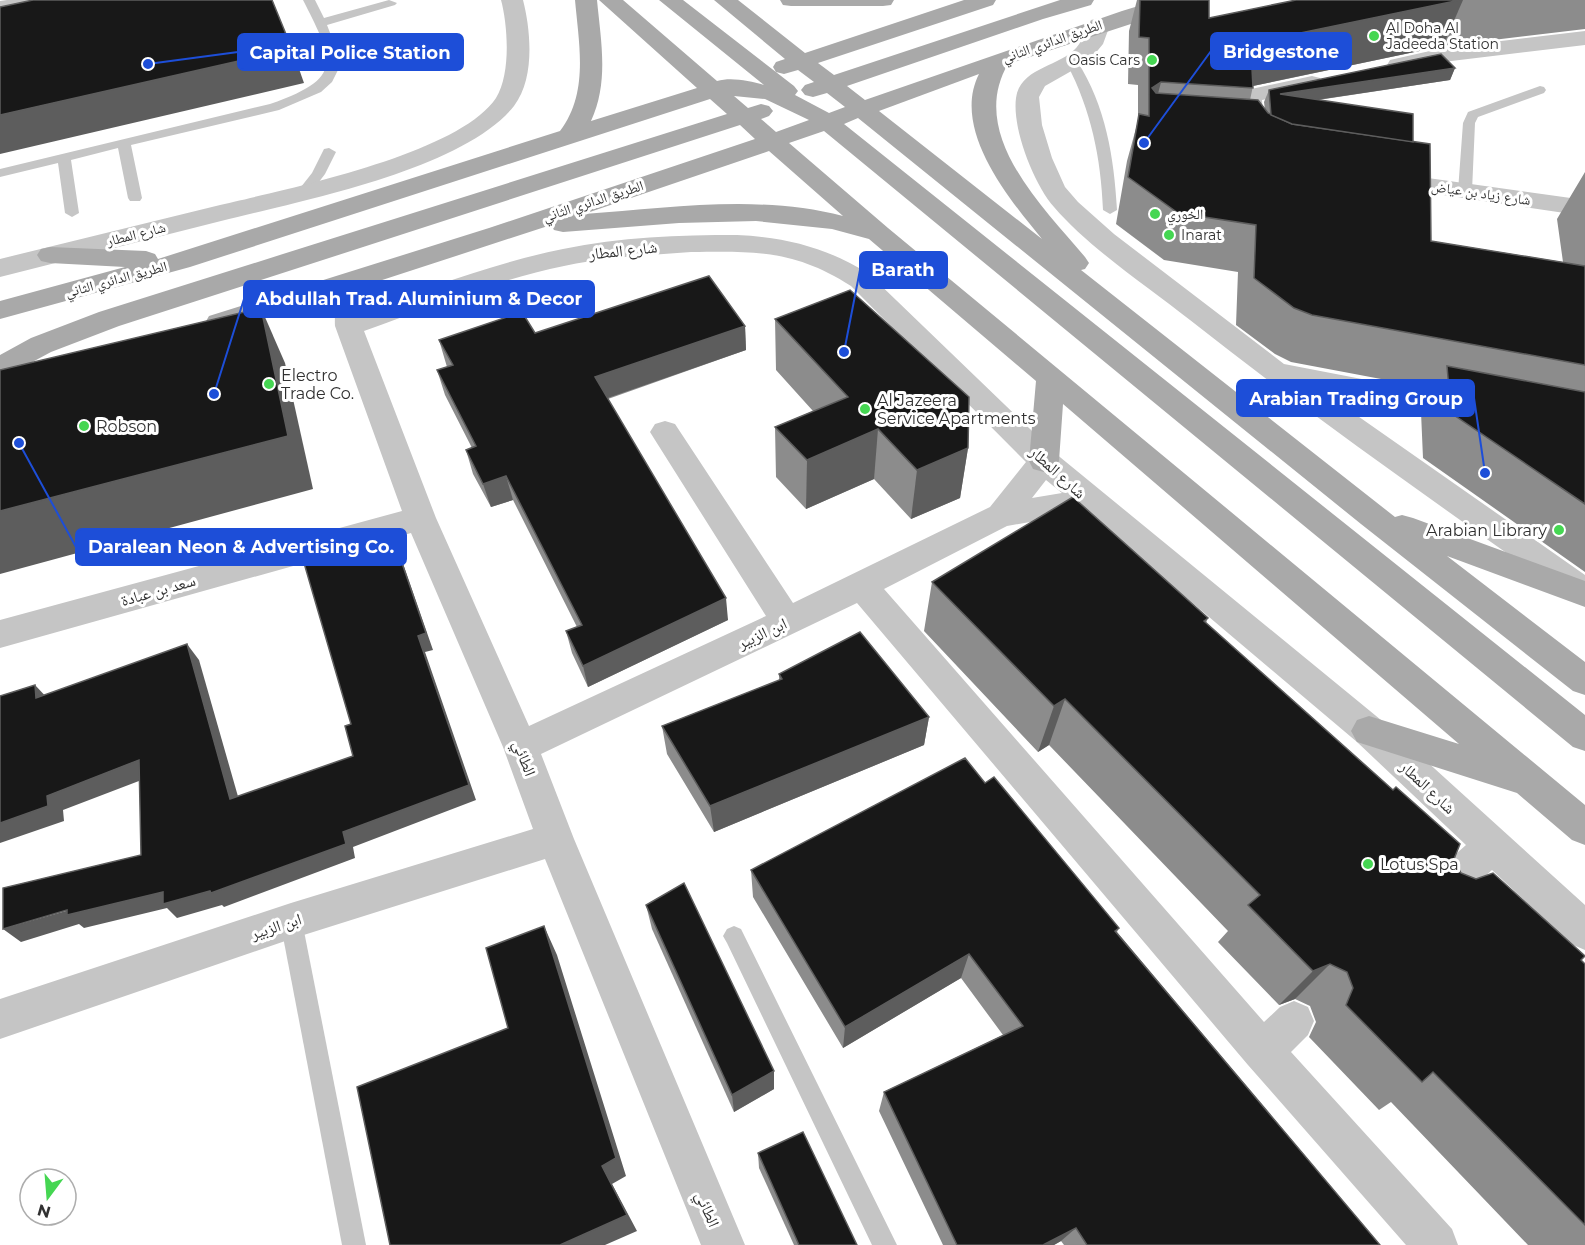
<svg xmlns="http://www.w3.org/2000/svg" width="1585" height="1245" font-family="Montserrat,'Noto Naskh Arabic',sans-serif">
<rect width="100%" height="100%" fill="#fff"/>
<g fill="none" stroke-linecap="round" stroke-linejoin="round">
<!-- lane -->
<g fill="#c5c5c5" fill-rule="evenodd">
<polygon points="7,0 30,0 28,2 0,9 0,1"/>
<path d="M 303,0 L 315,0 L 324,18 L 389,0 L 397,3 L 395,5 L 327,25 L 339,56 L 339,68 L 332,82 L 321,92 L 279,110 L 131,145 L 142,198 L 140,201 L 130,201 L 128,198 L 118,148 L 71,160 L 79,213 L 72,217 L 65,213 L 58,163 L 0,177 L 0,169 L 270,104 C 343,78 335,63 303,0 Z"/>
<path d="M 1073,60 L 1077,61 C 1106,106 1114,158 1117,210 L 1110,214 L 1103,210 C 1101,158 1091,110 1067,64 Z"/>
<polygon points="1540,86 1544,87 1546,90 1544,93 1478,117 1475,123 1472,191 1465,195 1460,194 1458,191 1463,123 1468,112"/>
<polygon points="329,148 336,152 325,174 309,195 299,195 297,192 312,173 324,149"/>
<polygon points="291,911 298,914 302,921 366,1245 342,1245 280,921 284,914"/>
<polygon points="734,926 741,929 897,1245 872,1245 727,943 723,936 727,929"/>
</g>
<!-- street -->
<g fill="#c5c5c5" fill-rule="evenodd">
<path d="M 501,0 L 523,0 C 531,31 535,79 514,106 C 463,170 300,201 221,221 C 147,240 74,258 0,277 L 0,259 C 72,241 144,224 216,206 C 282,190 458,155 496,98 C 511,74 508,26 501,0 Z"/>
<path d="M 1099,18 L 1107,20 L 1110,25 L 1103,44 L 1089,61 L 1045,86 L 1039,97 L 1042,125 L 1052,158 L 1065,187 L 1078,202 L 1114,234 L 1284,364 L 1481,402 L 1486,409 L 1481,416 L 1471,419 L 1322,391 L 1585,575 L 1585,605 L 1574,601 C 1445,509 1314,418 1190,320 C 1148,287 1088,247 1054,207 C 1034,184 1012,129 1016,98 C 1020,69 1055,67 1073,51 C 1083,43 1084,31 1091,20 Z"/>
<polygon points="1585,31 1585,45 1443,62 1398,72 1390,70 1387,65 1390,60 1443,48"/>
<polygon points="1312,76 1320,78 1323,83 1320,88 1262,100 1266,146 1263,151 1254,153 1245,151 1242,146 1238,96 1242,91"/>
<polygon points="1385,172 1585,200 1585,216 1376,185 1373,180 1376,175"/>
<path d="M 737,235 C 786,237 828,248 869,274 L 1055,453 L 1381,720 L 1585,905 L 1585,950 L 1571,944 L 1492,870 L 1447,911 L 1434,916 L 1421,911 L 1415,898 L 1421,885 L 1466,845 L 1357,742 L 1085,512 L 1007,526 L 884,589 L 1264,1022 L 1280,1007 L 1294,1001 L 1308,1007 L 1314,1021 L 1308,1035 L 1291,1052 L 1452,1229 L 1458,1245 L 1406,1245 L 1248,1065 L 857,603 L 541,754 L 574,839 L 745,1245 L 701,1245 L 545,859 L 291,939 L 0,1039 L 0,999 L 291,903 L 533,829 L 503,747 L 411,533 L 0,648 L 0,620 L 402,511 L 335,326 C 333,302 351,261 380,269 L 384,275 L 367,297 L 362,311 C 429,288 494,263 563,249 C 620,237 679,235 737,235 ZM 691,252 C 755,251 795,250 851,286 L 1026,462 L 990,507 L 793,603 L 675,424 L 665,421 L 655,424 L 650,432 L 655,440 L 766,616 L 529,726 L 436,518 L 364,331 C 430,307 496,280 564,266 C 606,257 649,255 691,252 ZM 1046,480 L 1062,493 L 1032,498 Z"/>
</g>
<!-- primary -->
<g fill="#a9a9a9" fill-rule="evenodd">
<path d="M 575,0 L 597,0 C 601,42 609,82 591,121 L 697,88 L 599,0 L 623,0 L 717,81 C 732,77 749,81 764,85 L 659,0 L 683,0 L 794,86 L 798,91 L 795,95 L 829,113 L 845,107 L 827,93 L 813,97 L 805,95 L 801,90 L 805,85 L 814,82 L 798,70 L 784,74 L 776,72 L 773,67 L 776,62 L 785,59 L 714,0 L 738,0 L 805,53 L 964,0 L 996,0 L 993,5 L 818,63 L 834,75 L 1060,0 L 1094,0 L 1091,5 L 1043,19 L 847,86 L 865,100 L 1122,11 L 1158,0 L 1192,0 L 1189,5 L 1008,64 C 967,134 1043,207 1085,257 L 1089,263 L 1085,269 L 1081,270 L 1395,517 L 1402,515 L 1413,518 L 1585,581 L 1585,607 L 1447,556 L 1585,662 L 1585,695 L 1573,691 L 1361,524 L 858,118 L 844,124 L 1585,715 L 1585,751 L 1573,747 L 824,131 L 789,143 L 888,228 L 1585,805 L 1585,845 L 1572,840 L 1517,793 L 1357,742 L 1351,731 L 1357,720 L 1369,716 L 1459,744 L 1063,404 L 1059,461 L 1055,469 L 1044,472 L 1033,469 L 1029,461 L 1036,381 L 869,239 L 832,229 L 756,221 L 679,223 L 563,232 L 554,230 L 551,225 L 229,330 L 219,332 L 209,330 L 205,323 L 209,316 L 489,228 L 755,139 L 740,125 L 119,326 L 51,352 L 10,374 L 0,377 L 0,355 L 31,338 L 99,312 L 727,114 L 710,99 L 190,267 L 0,319 L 0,301 L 125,267 L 50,263 L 41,261 L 37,255 L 41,249 L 50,247 L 146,251 L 155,254 L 158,259 L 560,131 C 589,93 579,45 575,0 ZM 979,74 C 951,129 1009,199 1042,239 L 879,111 ZM 734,96 L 765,99 L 809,120 L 776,132 L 761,119 L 769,116 L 773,111 L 769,106 L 761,104 L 748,108 ZM 769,151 L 843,216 C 759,194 669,208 584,214 Z"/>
<polygon points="780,0 894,0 891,5 883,6 791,6 783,5"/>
</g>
</g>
<!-- wall -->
<g fill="#8c8c8c">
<polygon points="1137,0 1209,0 1209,18 1296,0 1585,0 1585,29 1443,46 1253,86 1250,100 1265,110 1264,102 1269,90 1455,68 1450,80 1318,100 1413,142 1431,241 1563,262 1557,219 1585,172 1585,572 1423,458 1421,412 1434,389 1291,362 1275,354 1236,325 1238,272 1164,260 1116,224 1127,161 1138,121 1138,85 1128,84 1129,31"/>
<polygon points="775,319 968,448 960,498 911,519 874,479 806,509 776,477 775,427 813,411 776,370"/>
<polygon points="745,326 746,350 608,399 728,620 588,687 572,653 566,631 577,627 513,500 491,507 473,474 466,450 472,448 445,395 437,370 447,367 439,340 535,333"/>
<polygon points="932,582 1208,618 1206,623 1454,859 1461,873 1585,964 1585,1245 1528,1245 1391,1102 1379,1110 1309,1037 1316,1022 1310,1006 1295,999 1279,1005 1218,942 1228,931 1049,745 1038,752 924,631"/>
<polygon points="779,674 929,717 924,745 714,832 667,754 662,726 779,681"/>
<polygon points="985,783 1119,928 1117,932 1380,1245 1064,1245 1061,1241 1054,1245 943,1245 879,1111 884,1092 1003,1035 961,978 843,1048 753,897 751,870"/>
<polygon points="646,905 774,1089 734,1112 652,929"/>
<polygon points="758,1153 857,1245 794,1245 759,1168"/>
</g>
<!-- shaded-wall -->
<g fill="#5d5d5d">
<polygon points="1460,0 1463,0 1443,46 1248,87 1251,49 1257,42"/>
<polygon points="292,49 304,83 0,154 0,115"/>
<polygon points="1455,68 1450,80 1276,106 1280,94"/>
<polygon points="1161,82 1149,129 1152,88"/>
<polygon points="261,308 285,363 313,489 0,574 0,511"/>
<polygon points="745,326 746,350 599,401 595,377"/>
<polygon points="878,429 874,479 806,509 807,460"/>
<polygon points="968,448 960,498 911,519 917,470"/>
<polygon points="506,476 513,500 491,507 483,484"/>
<polygon points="392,534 399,552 433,650 425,652 476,800 353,847 355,858 224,907 222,905 177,918 167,908 84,928 79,924 21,942 3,929 343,832 418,636"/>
<polygon points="726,598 728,620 588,687 583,666"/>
<polygon points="187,644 199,660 243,814 230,799"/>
<polygon points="35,685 50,701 36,698"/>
<polygon points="1065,699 1049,745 1038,752 1054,706"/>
<polygon points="929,717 924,745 714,832 710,806"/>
<polygon points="139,760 152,776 63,810 64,821 0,843 0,823 47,796"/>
<polygon points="544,926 557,955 626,1176 612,1184 637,1231 605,1245 560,1245"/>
<polygon points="969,954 961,978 843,1048 845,1027"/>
<polygon points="1330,964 1295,999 1279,1005 1313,971"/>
<polygon points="774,1071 774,1089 734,1112 732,1095"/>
<polygon points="1076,1228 1061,1241 1054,1245 1043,1245"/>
</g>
<!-- building -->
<g fill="#181818" stroke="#5d5d5d" stroke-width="1.5">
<polygon points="33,0 272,0 292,49 0,115 0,7"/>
<polygon points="1140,0 1209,0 1209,18 1296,0 1460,0 1257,42 1251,49 1253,88 1161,82 1152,88 1156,93 1258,100 1268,113 1292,124 1430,144 1431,241 1585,266 1585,365 1312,315 1294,308 1254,278 1256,225 1178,213 1128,177 1139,114 1149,116 1149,38 1139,37"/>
<polygon points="1441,54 1455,68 1280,94 1413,114 1413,142 1292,124 1271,115 1269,90"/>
<polygon points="709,276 745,326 595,377 726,598 583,666 566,631 582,625 506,476 483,484 466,450 476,446 437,370 453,365 439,340 522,312 535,333"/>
<polygon points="850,290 969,397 968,448 917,470 878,429 807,460 775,427 848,397 775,319"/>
<polygon points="261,308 288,436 0,511 0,370"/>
<polygon points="1447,366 1585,392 1585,504 1451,413"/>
<polygon points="1073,497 1208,618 1204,621 1393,790 1396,787 1460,844 1454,859 1461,873 1476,879 1493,873 1585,956 1581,960 1585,964 1585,1225 1433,1072 1422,1082 1346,1005 1353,988 1347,972 1330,964 1313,971 1248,905 1260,895 1065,699 1054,706 932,582"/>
<polygon points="392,534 426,633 418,636 469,785 343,832 346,844 211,893 210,891 163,904 163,892 67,915 67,910 3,929 3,888 141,855 139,760 47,796 48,806 0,823 0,696 35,685 36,698 187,644 230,799 353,756 345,726 351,724 304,563"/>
<polygon points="860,632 929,717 710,806 662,726 782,679 779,674"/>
<polygon points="965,758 985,783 994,777 1119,928 1115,931 1380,1245 1087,1245 1076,1228 1043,1245 957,1245 884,1092 1023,1026 969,954 845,1027 751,870"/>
<polygon points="684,883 774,1071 732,1095 646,905"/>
<polygon points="544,926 616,1158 602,1166 627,1215 560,1245 390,1245 357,1087 508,1028 486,948"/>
<polygon points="803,1132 857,1245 799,1245 758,1153"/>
</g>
<!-- markers -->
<g fill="#45d652" stroke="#fff" stroke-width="2">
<circle cx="1374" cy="36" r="6"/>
<circle cx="1152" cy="60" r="6"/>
<circle cx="1155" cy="214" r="6"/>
<circle cx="1169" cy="235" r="6"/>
<circle cx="269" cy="384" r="6"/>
<circle cx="865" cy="409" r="6"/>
<circle cx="84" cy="426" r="6"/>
<circle cx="1559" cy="530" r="6"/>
<circle cx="1368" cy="864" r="6"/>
</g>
<g text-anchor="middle" stroke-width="6" stroke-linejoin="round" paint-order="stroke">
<!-- far-poi labels -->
<g font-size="14" fill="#313131" stroke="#fff" text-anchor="start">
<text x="1386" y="33">Al Doha Al<tspan x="1386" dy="16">Jadeeda Station</tspan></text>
<text x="1140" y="65" text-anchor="end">Oasis Cars</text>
<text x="1167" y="219">الخوري</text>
<text x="1181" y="240">Inarat</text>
</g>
<!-- far-street labels -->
<g font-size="14" fill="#313131" stroke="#fff">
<text transform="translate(1052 41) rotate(-19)" y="5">الطريق الدائري الثاني</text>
<text transform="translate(1481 193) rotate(8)" y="5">شارع زياد بن عياض</text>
<text transform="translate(593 201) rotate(-18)" y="5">الطريق الدائري الثاني</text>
<text transform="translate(136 234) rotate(-14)" y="5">شارع المطار</text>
<text transform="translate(116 279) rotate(-15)" y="5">الطريق الدائري الثاني</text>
</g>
<!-- street labels -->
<g font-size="16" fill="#313131" stroke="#fff">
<text transform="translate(623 250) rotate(-6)" y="6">شارع المطار</text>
<text transform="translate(1058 472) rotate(42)" y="6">شارع المطار</text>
<text transform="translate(158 590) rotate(-16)" y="6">سعد بن عبادة</text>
<text transform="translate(762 633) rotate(-25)" y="6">ابن الزبير</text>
<text transform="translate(525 758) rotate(69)" y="6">الطائي</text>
<text transform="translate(1428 787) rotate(43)" y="6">شارع المطار</text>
<text transform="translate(276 926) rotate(-18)" y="6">ابن الزبير</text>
<text transform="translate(708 1209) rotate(67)" y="6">الطائي</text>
</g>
<!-- poi labels -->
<g font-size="16" fill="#313131" stroke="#fff" text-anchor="start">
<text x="281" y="381">Electro<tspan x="281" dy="18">Trade Co.</tspan></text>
<text x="877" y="406">Al Jazeera<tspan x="877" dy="18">Service Apartments</tspan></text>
<text x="96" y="432">Robson</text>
<text x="1547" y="536" text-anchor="end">Arabian Library</text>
<text x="1380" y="870">Lotus Spa</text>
</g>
</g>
<!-- callouts -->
<path fill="none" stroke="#1d4ed8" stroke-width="2" d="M1144 143L1211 51M148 64L238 52M844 352L860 270M214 394L244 299M1485 473L1474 398M19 443L76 547"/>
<g fill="#1d4ed8" stroke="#fff" stroke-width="2">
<circle cx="1144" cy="143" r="6"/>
<circle cx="148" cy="64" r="6"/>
<circle cx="844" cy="352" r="6"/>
<circle cx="214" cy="394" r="6"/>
<circle cx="1485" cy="473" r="6"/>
<circle cx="19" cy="443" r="6"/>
</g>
<g fill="#1d4ed8" stroke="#1d4ed8" stroke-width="2">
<rect x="1211" y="33" width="140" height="36" rx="6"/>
<rect x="238" y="34" width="225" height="36" rx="6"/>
<rect x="860" y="252" width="87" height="36" rx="6"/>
<rect x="244" y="281" width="350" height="36" rx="6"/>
<rect x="1237" y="380" width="237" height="36" rx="6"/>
<rect x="76" y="529" width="330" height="36" rx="6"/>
</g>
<g font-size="18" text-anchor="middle" font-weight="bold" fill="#fff">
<text x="1281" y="58">Bridgestone</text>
<text x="350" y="59">Capital Police Station</text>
<text x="903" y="276">Barath</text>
<text x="419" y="305">Abdullah Trad. Aluminium &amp; Decor</text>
<text x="1356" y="405">Arabian Trading Group</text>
<text x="241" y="553">Daralean Neon &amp; Advertising Co.</text>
</g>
<!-- north arrow -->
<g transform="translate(48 1197) rotate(196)"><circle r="28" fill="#ffffff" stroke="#adadad" stroke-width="1.5"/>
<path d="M0-4.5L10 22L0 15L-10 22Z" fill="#45d652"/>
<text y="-9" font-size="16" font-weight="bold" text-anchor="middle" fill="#313131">N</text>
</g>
</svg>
